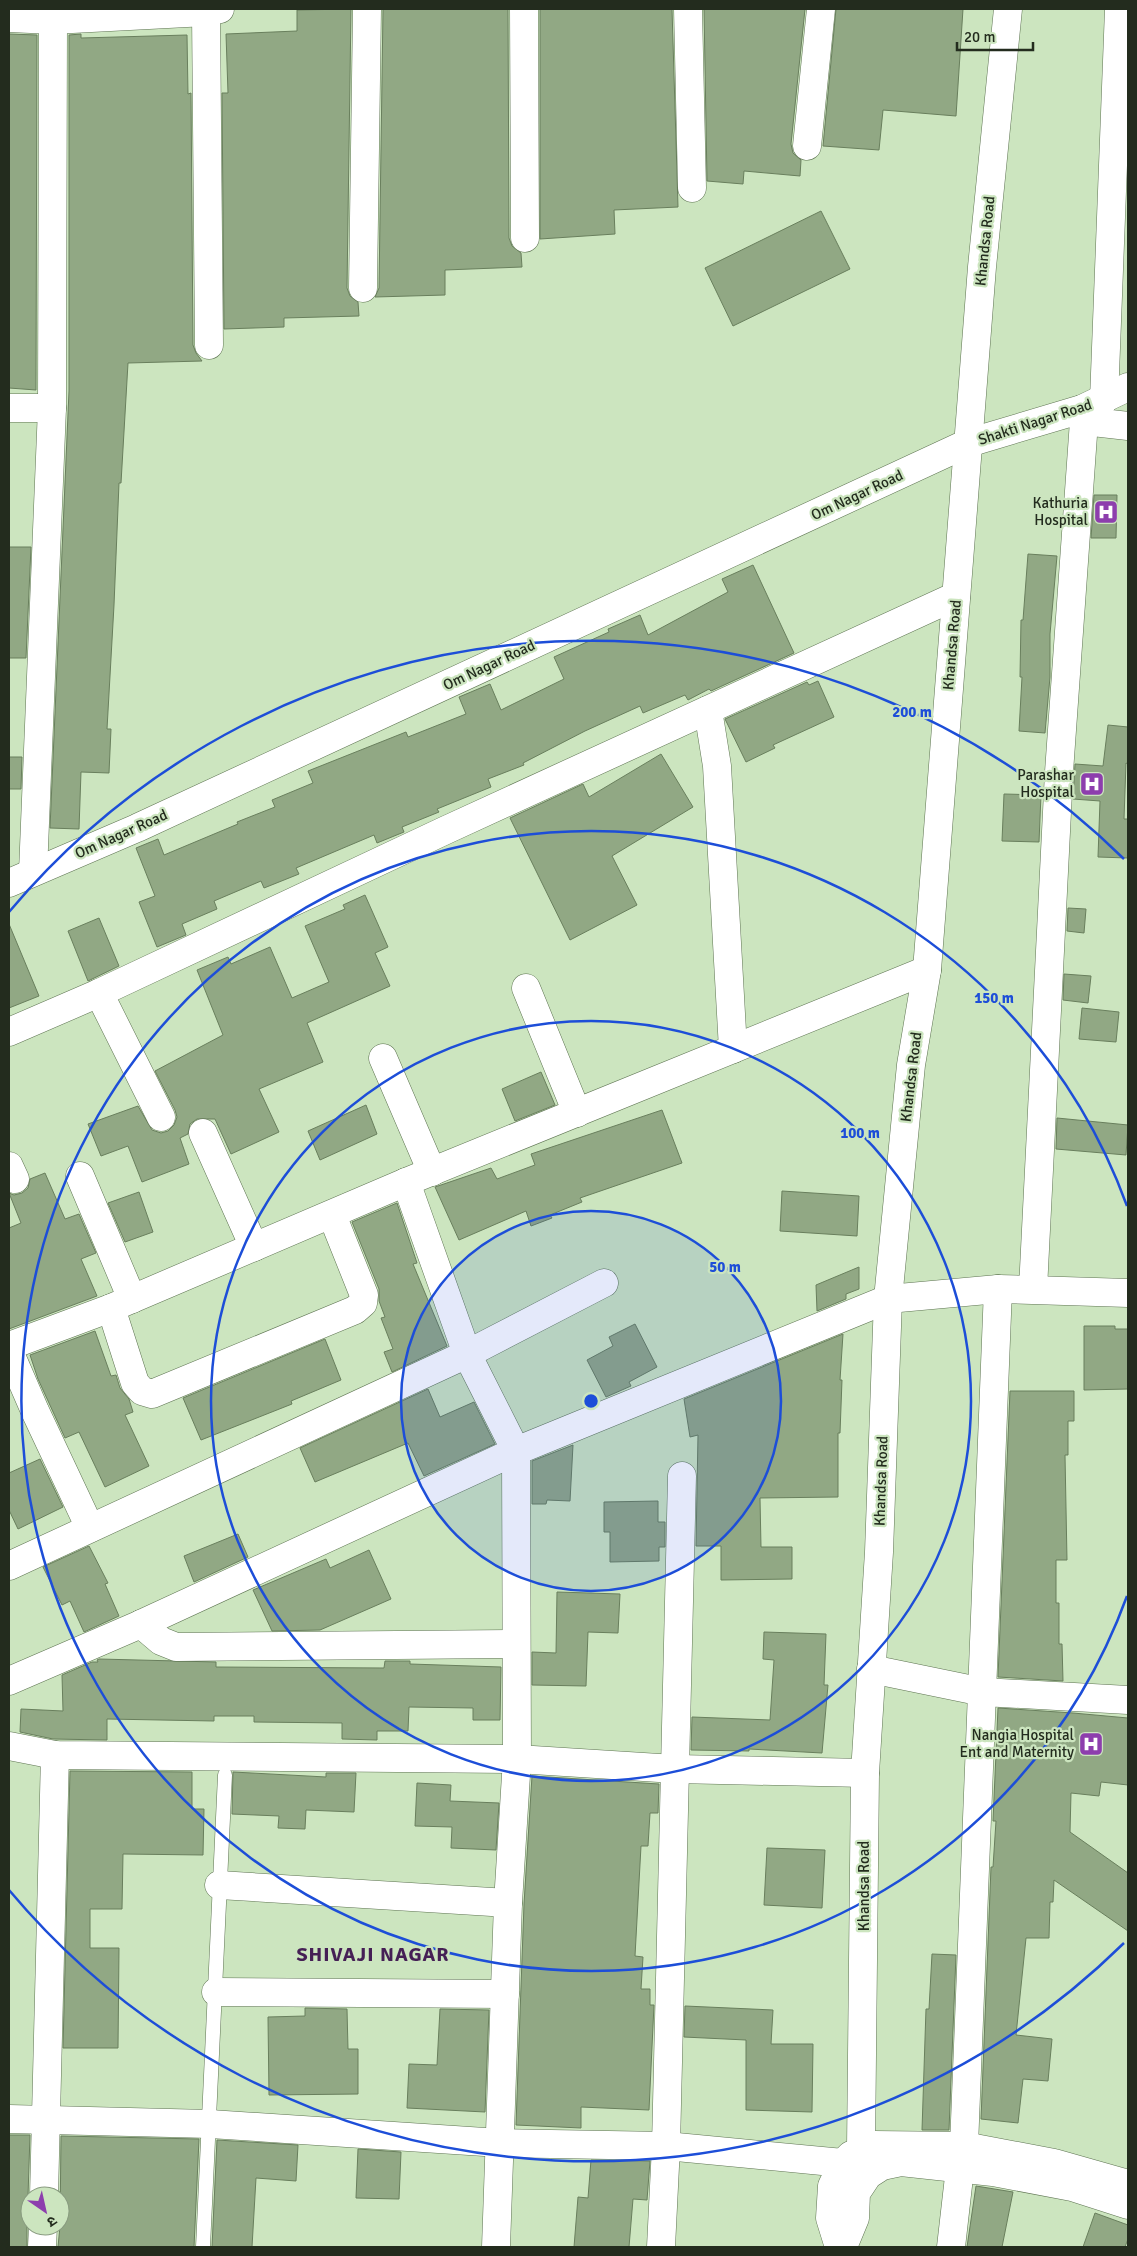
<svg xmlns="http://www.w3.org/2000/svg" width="1137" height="2256" font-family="Signika,'Noto Sans Devanagari',sans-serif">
<rect width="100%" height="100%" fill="#cce5bf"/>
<!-- building -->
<g fill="#91a884" stroke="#697f5d">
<polygon points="351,9 347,288 350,296 358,302 359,316 284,318 284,327 224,329 222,93 228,93 226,34 297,31 297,10"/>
<polygon points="383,9 508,9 509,238 512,246 521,253 522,267 445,270 445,295 375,297 379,288"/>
<polygon points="540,9 672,9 678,207 614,210 615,234 540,239"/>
<polygon points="704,9 805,9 791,144 793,153 801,160 800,176 744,171 743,184 707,181"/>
<polygon points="836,9 963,9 956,116 883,110 879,150 823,146"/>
<polygon points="9,34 37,35 36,390 9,388"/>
<polygon points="81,34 81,38 187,35 188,94 191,93 193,345 196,353 202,361 128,363 121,483 119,483 114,605 107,729 111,729 109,773 81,772 79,829 50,828 69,391 69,35"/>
<polygon points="821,211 850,269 733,326 705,268"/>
<polygon points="1094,495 1117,495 1116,538 1091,538"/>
<polygon points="9,547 31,547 26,658 9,658"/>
<polygon points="1028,554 1057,556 1050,634 1050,677 1045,733 1019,731 1022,677 1020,677 1021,620 1023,620"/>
<polygon points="753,565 794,653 711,691 709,689 688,700 685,695 643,713 640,706 585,731 523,763 524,765 488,779 491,787 437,809 439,812 402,827 404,832 377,843 374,835 296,868 299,874 264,888 261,881 214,901 217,909 182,924 186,935 157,947 139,902 155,896 136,848 158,839 164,855 238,824 237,822 275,807 272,800 313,783 308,771 406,732 408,737 466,714 459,697 490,684 501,710 564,679 554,657 609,632 608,629 640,615 648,635 728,592 722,579"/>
<polygon points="818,681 834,717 773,745 775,748 746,762 725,719 807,682 809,685"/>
<polygon points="1108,725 1128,727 1128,764 1126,763 1124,819 1128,819 1128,858 1098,857 1100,801 1073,799 1075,764 1103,766"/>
<polygon points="661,754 693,807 612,856 637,905 570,940 510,818 583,784 589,797"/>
<polygon points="9,757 22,757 21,789 9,789"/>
<polygon points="1004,794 1041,795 1039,842 1002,841"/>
<polygon points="365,895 388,947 375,953 390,986 307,1023 323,1062 259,1089 279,1132 231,1154 215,1119 197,1119 190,1124 188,1134 180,1138 189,1164 142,1182 128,1146 101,1156 88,1124 138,1106 152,1130 161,1133 168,1131 174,1125 177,1117 175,1110 155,1071 223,1035 197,970 228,957 231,964 270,947 292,998 329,982 305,926 345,909 343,905"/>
<polygon points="1068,908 1086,909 1084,933 1067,931"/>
<polygon points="99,918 119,966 88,981 68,931"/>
<polygon points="9,924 39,996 9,1008"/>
<polygon points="1064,974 1091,976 1088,1003 1063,1000"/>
<polygon points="1082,1008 1119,1012 1116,1042 1079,1039"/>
<polygon points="541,1072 555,1105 515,1121 502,1089"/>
<polygon points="366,1105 377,1134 320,1160 308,1131"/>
<polygon points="662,1110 682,1163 580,1198 582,1202 550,1215 552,1218 531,1226 526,1211 459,1240 435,1187 491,1168 497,1179 535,1165 531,1154"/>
<polygon points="1057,1118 1128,1125 1126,1155 1056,1149"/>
<polygon points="45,1173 65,1219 79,1214 96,1253 81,1259 97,1296 9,1329 9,1228 21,1223 9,1193 14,1195 22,1193 28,1188 30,1179"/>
<polygon points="782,1191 859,1196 857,1236 780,1231"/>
<polygon points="139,1192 153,1232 125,1242 108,1203"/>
<polygon points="397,1203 417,1263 413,1264 447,1346 392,1372 384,1352 393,1349 381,1318 385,1317 379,1301 379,1289 352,1222"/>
<polygon points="859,1267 859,1289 846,1294 846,1299 817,1311 816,1285"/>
<polygon points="635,1324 657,1367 629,1382 631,1386 606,1397 587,1360 613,1346 609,1337"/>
<polygon points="1084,1326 1115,1326 1115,1329 1128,1329 1128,1389 1084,1390"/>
<polygon points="95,1331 111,1376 116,1375 120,1388 129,1399 133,1412 125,1415 149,1466 105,1487 79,1432 65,1438 38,1379 30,1355"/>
<polygon points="843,1334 840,1380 842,1380 840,1433 838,1433 838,1497 760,1498 761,1547 792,1547 792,1579 721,1580 721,1546 696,1546 698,1435 690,1437 684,1399"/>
<polygon points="325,1339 341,1380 291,1401 292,1404 201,1440 183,1398"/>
<polygon points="428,1389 440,1417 474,1402 495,1444 424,1476 408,1443 315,1482 300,1448"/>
<polygon points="1010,1391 1074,1391 1074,1421 1068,1421 1068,1455 1065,1455 1067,1560 1056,1560 1056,1603 1059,1603 1059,1644 1062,1644 1063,1681 998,1677"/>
<polygon points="573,1445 570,1501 547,1500 546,1504 532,1504 532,1461"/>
<polygon points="40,1459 63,1507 18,1529 9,1510 9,1473"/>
<polygon points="658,1501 658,1522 665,1522 665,1547 659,1547 659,1561 610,1562 610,1532 604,1532 604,1502"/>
<polygon points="238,1534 248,1557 194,1582 184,1556"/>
<polygon points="89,1546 108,1583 105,1584 119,1616 84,1632 70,1601 62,1605 43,1567"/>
<polygon points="369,1550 391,1599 320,1630 272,1631 253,1590 326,1559 330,1568"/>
<polygon points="557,1592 620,1594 618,1633 588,1632 586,1686 532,1685 532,1652 556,1653"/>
<polygon points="764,1632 826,1634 824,1685 828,1685 822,1753 749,1749 749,1751 691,1750 692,1717 770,1720 774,1660 763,1659"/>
<polygon points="99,1659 216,1662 216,1667 384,1668 385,1661 410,1661 410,1664 501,1667 500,1720 473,1720 473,1708 409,1707 408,1731 377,1731 377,1740 342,1739 342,1723 254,1722 254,1716 214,1716 214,1721 107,1719 107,1740 53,1739 20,1732 21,1709 63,1711 62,1675 92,1662 98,1662 97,1660"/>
<polygon points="998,1708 1073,1713 1128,1718 1128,1785 1101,1782 1099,1796 1071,1793 1070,1832 1128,1873 1128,1931 1054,1880 1053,1902 1050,1902 1049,1938 1026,1938 1016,2035 1052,2039 1048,2081 1023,2079 1018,2123 981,2119 991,1867 993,1867 996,1821 993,1821"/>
<polygon points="70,1771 192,1772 192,1809 204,1809 203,1855 123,1854 122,1909 90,1909 90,1948 119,1948 118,2048 63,2048"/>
<polygon points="233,1772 326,1777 326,1773 356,1773 354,1812 306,1810 305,1829 278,1828 279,1816 232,1814"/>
<polygon points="532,1776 659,1784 658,1813 650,1813 648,1846 641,1846 635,1956 643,1957 641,1989 650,1989 650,2005 654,2005 649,2110 581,2107 581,2128 516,2125 524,1904"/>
<polygon points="417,1783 451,1785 450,1801 499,1803 496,1850 451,1848 452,1827 415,1826"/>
<polygon points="767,1848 825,1850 822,1908 764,1905"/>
<polygon points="932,1954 956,1955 949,2130 922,2130 926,2009 929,2009"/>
<polygon points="685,2006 773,2010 771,2044 813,2044 812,2112 746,2110 746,2040 684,2037"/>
<polygon points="305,2008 347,2009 348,2049 358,2049 358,2094 269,2095 268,2017 305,2016"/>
<polygon points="440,2009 489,2010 485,2112 407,2108 409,2064 437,2065"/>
<polygon points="9,2135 30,2135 28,2196 30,2217 27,2225 27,2247 9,2247"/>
<polygon points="61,2136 199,2139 194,2247 58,2247 60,2226"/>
<polygon points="217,2140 298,2145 296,2181 256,2178 252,2247 212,2247"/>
<polygon points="358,2149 401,2152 399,2199 356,2198"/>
<polygon points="591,2160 650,2161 647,2200 633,2199 629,2247 574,2247 578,2197 588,2198"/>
<polygon points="976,2186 1013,2192 1002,2247 967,2247"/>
<polygon points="1095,2213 1128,2225 1128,2239 1125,2247 1083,2247"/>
</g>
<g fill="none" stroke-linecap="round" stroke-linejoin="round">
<defs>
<polyline id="lane" points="203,2247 225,1775"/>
<g id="street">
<polyline points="524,9 525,238"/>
<polyline points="688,9 692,188"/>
<polyline points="206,12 209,345"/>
<polyline points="9,18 53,20 206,12 220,9"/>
<polyline points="807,146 821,9"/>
<polyline points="363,288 367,9"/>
<polyline points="1104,400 1119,9"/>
<polyline points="9,408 52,408"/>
<polyline points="1082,409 1084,421 1128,426"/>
<polyline points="708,710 717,766 733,1049"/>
<polyline points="33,872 52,408 53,20"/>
<polyline points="526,988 577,1113"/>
<polyline points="99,993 161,1117"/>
<polyline points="9,1032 99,993 446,830 956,596"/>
<polyline points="383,1058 432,1172"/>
<polyline points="203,1133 254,1247"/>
<polyline points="9,1166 15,1179"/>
<polyline points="80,1176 132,1299"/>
<polyline points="406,1182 467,1354 516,1451 517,1759 508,1903 496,2247"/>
<polyline points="1033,1289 1059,772 1084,421"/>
<polyline points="111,1308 135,1383 142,1391 152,1394 355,1310 363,1303 364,1295 332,1215"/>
<polyline points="9,1346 111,1308 406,1182 927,970"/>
<polyline points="9,1351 35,1411 90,1528"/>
<polyline points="9,1566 467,1354 604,1283"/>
<polyline points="141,1624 161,1641 176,1647 516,1644"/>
<polyline points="871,1669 983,1692 1128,1700"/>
<polyline points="9,1681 141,1624 516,1451 888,1299 998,1289 1128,1293"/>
<polyline points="9,1746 55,1755 517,1759 675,1769 865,1773"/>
<polyline points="219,1885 508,1903"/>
<polyline points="216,1992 505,1994"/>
<polyline points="9,2119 210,2124 500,2143 666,2146 843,2163"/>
<polyline points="44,2196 55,1755"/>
<polyline points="42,2247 43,2226"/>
<polyline points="661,2247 666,2146 682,1476"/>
<polyline points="951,2247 960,2168 964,2146 998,1289"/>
</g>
<g id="secondary">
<polyline points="9,883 137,828 968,443 1082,409 1128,387"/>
<polyline points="861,2149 865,1773 879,1552 888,1299 911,1065 927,970 982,267 1008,9"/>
<polyline points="839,2247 830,2218 832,2186 843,2163 851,2155 874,2145 964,2146 1054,2163 1128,2184"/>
<polyline points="843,2247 855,2218 856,2193 868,2175 882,2166 901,2162 993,2172 1072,2187 1128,2205"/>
</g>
</defs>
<!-- lane casing -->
<use href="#lane" stroke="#5e7452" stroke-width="15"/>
<!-- street casing -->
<use href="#street" stroke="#5e7452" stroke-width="29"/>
<!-- secondary casing -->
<use href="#secondary" stroke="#5e7452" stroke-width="29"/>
<!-- lane -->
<use href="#lane" stroke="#fff" stroke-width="14"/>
<!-- street -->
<use href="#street" stroke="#fff" stroke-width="28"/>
<!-- secondary -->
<use href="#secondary" stroke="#fff" stroke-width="28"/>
</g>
<!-- distance rings -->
<circle cx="591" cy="1401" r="190" fill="#1d4ed8" fill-opacity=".12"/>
<g fill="none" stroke="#1d4ed8" stroke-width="2.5">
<circle cx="591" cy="1401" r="190"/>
<circle cx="591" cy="1401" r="380"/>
<path d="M1127 1596A570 570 0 1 1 1127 1206"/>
<path d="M1124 1943A760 760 0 0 1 9 1890M9 912A760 760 0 0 1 1124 859"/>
</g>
<!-- icons -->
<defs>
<symbol id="hospital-square" viewBox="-11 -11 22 22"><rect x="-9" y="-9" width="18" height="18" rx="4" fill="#8d3ead" stroke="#cce5bf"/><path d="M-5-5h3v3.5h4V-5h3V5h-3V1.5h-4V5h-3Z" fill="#fff"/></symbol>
</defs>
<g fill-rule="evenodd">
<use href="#hospital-square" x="1092" y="498" width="28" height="28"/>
<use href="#hospital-square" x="1078" y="770" width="28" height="28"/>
<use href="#hospital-square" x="1077" y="1730" width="28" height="28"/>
</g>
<g text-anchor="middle" stroke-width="4.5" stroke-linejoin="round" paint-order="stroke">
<!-- street labels -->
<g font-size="15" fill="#232c1e" stroke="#cce5bf">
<text transform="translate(985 241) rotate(-84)" y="5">Khandsa Road</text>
<text transform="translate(1035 422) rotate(-18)" y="5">Shakti Nagar Road</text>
<text transform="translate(857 495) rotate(-25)" y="5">Om Nagar Road</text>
<text transform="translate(952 645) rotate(-85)" y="5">Khandsa Road</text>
<text transform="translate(489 665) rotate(-25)" y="5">Om Nagar Road</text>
<text transform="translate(121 834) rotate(-24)" y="5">Om Nagar Road</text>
<text transform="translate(911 1077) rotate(-83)" y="5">Khandsa Road</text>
<text transform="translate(881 1481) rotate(-88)" y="5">Khandsa Road</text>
<text transform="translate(864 1886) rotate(-90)" y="5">Khandsa Road</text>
</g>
<!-- poi labels -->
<g font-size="15" fill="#232c1e" stroke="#cce5bf" text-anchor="end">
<text x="1088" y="508">Kathuria<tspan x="1088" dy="17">Hospital</tspan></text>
<text x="1074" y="780">Parashar<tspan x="1074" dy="17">Hospital</tspan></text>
<text x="1074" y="1740">Nangia Hospital<tspan x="1074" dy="17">Ent and Maternity</tspan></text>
</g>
<!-- district labels -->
<g font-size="20" font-weight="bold" letter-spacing="1" fill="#451f55" stroke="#cce5bf">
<text x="373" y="1961">SHIVAJI NAGAR</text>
</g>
</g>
<circle cx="591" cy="1401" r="8" fill="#1d4ed8" stroke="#cce5bf" stroke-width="2.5"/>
<g font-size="15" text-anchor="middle" font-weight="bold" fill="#1d4ed8" stroke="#cce5bf" stroke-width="4.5" stroke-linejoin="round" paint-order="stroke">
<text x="912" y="717">200 m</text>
<text x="994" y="1003">150 m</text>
<text x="860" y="1138">100 m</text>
<text x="725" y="1272">50 m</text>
</g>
<!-- border -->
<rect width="1137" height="2256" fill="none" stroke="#232c1e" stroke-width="20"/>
<!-- north arrow -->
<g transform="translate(45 2211) rotate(146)"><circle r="24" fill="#cce5bf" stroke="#889b7f"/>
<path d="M0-4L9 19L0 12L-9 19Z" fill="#8d3ead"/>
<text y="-8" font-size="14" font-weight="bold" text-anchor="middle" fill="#232c1e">उ</text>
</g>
<!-- scale -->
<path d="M957 42v8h76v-8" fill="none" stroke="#232c1e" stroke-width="2.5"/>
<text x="964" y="42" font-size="15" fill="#232c1e" stroke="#cce5bf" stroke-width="4" paint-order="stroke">20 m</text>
</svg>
